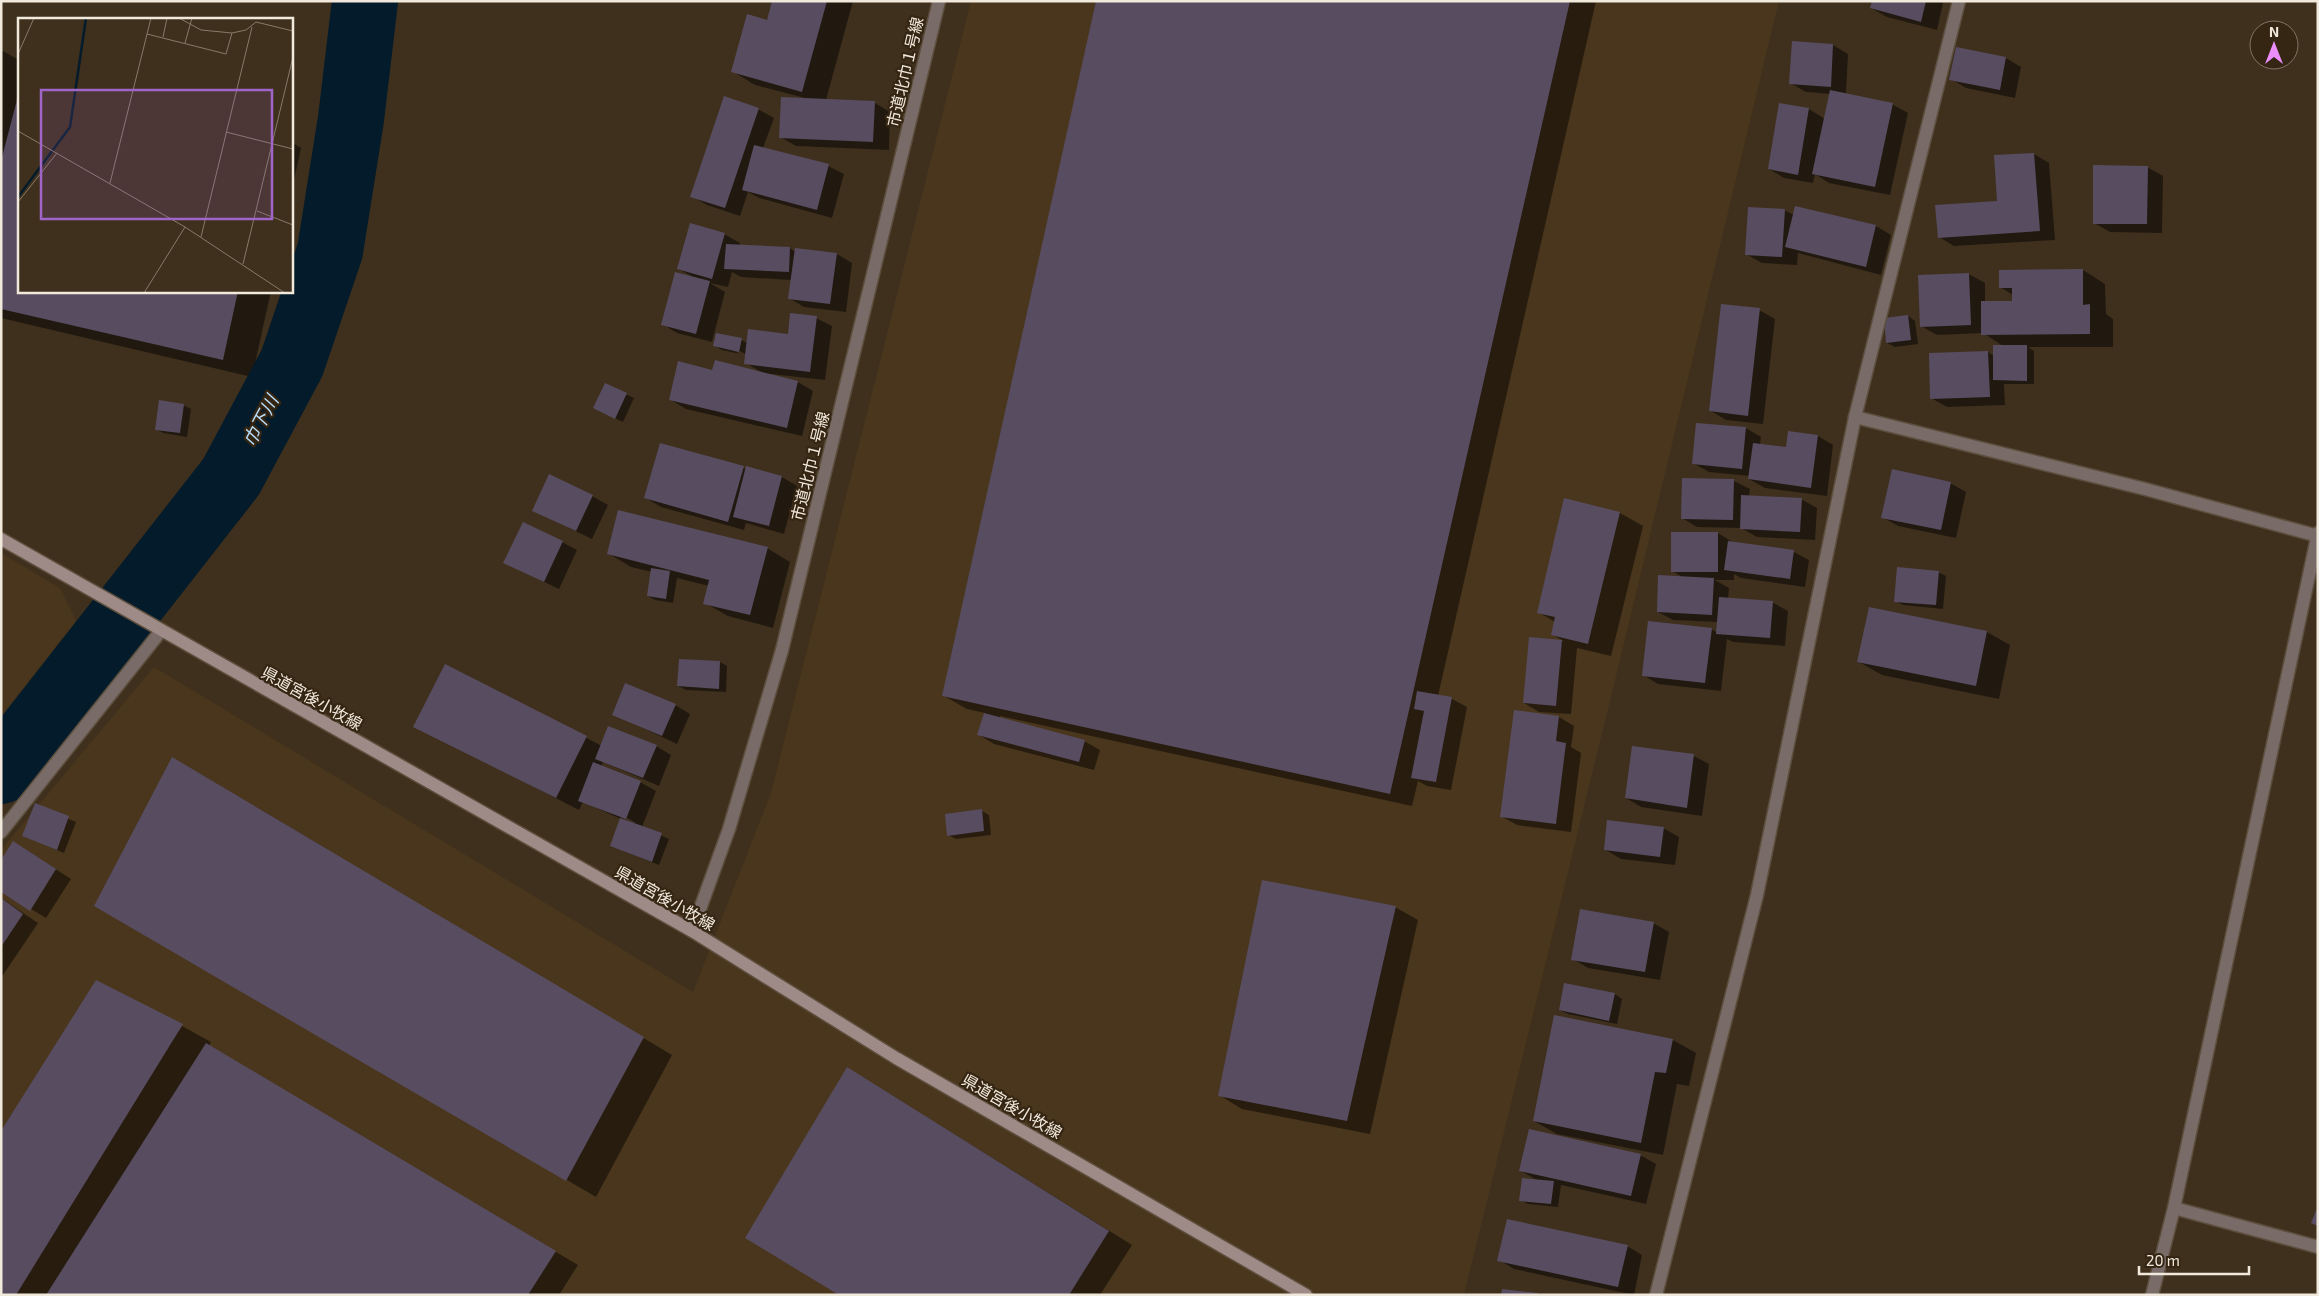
<svg xmlns="http://www.w3.org/2000/svg" width="2319" height="1296" font-family="'Exo 2','Noto Sans JP',sans-serif">
<rect width="100%" height="100%" fill="#3f301d"/>
<!-- built -->
<g fill="#49361c">
<polygon points="971,1 1779,1 1611,697 1464,1295 1,1295 1,850 154,667 693,992 771,793"/>
<polygon points="1,553 60,588 76,621 1,716"/>
</g>
<!-- shadow -->
<g fill="#0007" fill-rule="evenodd">
<polygon points="773,1 853,1 826,100 875,103 890,112 889,150 796,146 780,137 805,98 755,85 732,71 767,21"/>
<polygon points="1097,1 1596,1 1438,696 1452,699 1467,707 1451,790 1427,786 1418,781 1412,806 1000,716 1000,718 1084,741 1100,750 1094,770 994,744 979,735 985,713 967,709 944,696"/>
<polygon points="1873,1 1940,1 1943,3 1937,30 1887,17 1871,8"/>
<polygon points="1793,43 1833,45 1848,54 1846,94 1892,104 1908,113 1890,195 1829,183 1815,174 1813,183 1784,178 1769,169 1780,105 1809,109 1825,119 1831,94 1806,92 1790,83"/>
<polygon points="1,50 19,60 19,87 16,101 19,99 19,291 271,291 252,377 1,318"/>
<polygon points="2006,58 2021,67 2015,98 1966,88 1951,79"/>
<polygon points="758,109 774,118 763,148 828,166 844,174 832,218 759,198 748,192 740,216 707,205 692,196"/>
<polygon points="291,142 301,148 291,194"/>
<polygon points="2034,154 2049,163 2055,240 1954,246 1939,237 1998,202"/>
<polygon points="2147,167 2163,176 2162,233 2110,232 2094,223"/>
<polygon points="1784,210 1794,215 1876,226 1891,235 1881,275 1798,253 1797,265 1762,263 1746,254"/>
<polygon points="724,234 740,243 739,246 790,248 795,252 796,249 837,254 852,263 846,312 804,307 789,298 791,280 741,277 732,272 728,287 710,283 725,292 712,342 677,333 662,324 695,278 679,269"/>
<polygon points="2083,270 2105,284 2106,314 2113,319 2113,347 2028,347 2034,351 2034,384 2004,384 2005,405 1947,407 1931,398 1988,352 1994,356 2003,346 1983,333 1937,335 1921,326 1920,276 1969,274 1985,283 1985,302 2013,302 2013,295 2000,287"/>
<polygon points="1759,310 1775,319 1763,424 1726,420 1711,411"/>
<polygon points="1908,316 1915,321 1918,344 1895,347 1887,343"/>
<polygon points="816,318 832,326 825,380 771,374 771,375 798,382 813,391 802,436 686,409 671,400 713,371 761,372 746,363 747,355 734,348 733,350 740,354 722,350 715,346 741,340 748,343 789,336"/>
<polygon points="606,385 634,398 623,422 602,412"/>
<polygon points="183,405 191,409 187,437 163,433 156,429"/>
<polygon points="1746,428 1761,437 1760,445 1787,448 1789,432 1818,436 1833,445 1827,496 1765,488 1749,479 1750,476 1709,472 1693,463"/>
<polygon points="743,468 782,477 797,486 784,534 746,523 744,530 661,507 646,498"/>
<polygon points="1683,479 1734,481 1750,489 1749,496 1801,499 1817,508 1815,540 1757,537 1741,528 1697,527 1682,518"/>
<polygon points="1950,483 1966,492 1956,538 1898,526 1882,517"/>
<polygon points="592,496 608,505 592,539 534,511"/>
<polygon points="1565,500 1620,513 1643,526 1611,656 1577,648 1571,714 1539,712 1524,703 1530,638 1564,641 1553,635 1555,622 1538,612"/>
<polygon points="1672,533 1718,533 1734,543 1794,552 1809,560 1805,587 1741,578 1734,574 1734,580 1715,580 1729,588 1728,599 1772,602 1788,611 1785,646 1733,642 1727,639 1721,691 1658,684 1643,675 1711,629 1718,633 1719,622 1673,620 1658,612 1684,578 1672,571"/>
<polygon points="562,542 577,550 559,589 505,563"/>
<polygon points="767,548 790,562 773,628 728,616 705,603 709,586 677,578 673,603 655,600 648,596 652,572 631,567 608,553"/>
<polygon points="1938,572 1946,576 1943,609 1903,605 1895,601"/>
<polygon points="1869,609 1987,632 2010,645 1999,699 1882,675 1859,662"/>
<polygon points="720,662 727,666 726,692 686,690 678,686"/>
<path d="M 446,665 L 602,746 L 656,746 L 671,755 L 659,786 L 603,762 L 601,767 L 640,782 L 656,791 L 642,827 L 669,839 L 659,865 L 611,846 L 621,819 L 583,802 L 579,810 L 415,726 ZM 622,815 L 636,823 L 631,823 L 620,817 Z"/>
<polygon points="675,705 690,714 677,744 613,714"/>
<polygon points="1559,717 1574,726 1571,747 1581,753 1571,832 1517,825 1501,816"/>
<polygon points="1633,747 1694,756 1709,764 1702,816 1641,807 1626,798"/>
<polygon points="202,775 672,1055 596,1197 96,905"/>
<polygon points="35,805 76,822 64,853 24,836"/>
<polygon points="982,811 989,815 991,835 956,839 948,835"/>
<polygon points="1663,828 1679,837 1675,865 1621,859 1606,850"/>
<polygon points="29,852 71,879 46,918 31,909"/>
<polygon points="1,898 38,923 1,978"/>
<polygon points="1395,907 1418,920 1370,1134 1242,1109 1219,1095"/>
<polygon points="1653,923 1669,932 1660,980 1588,968 1573,959"/>
<polygon points="1565,984 1615,994 1622,999 1617,1024 1568,1014 1560,1010"/>
<polygon points="182,1026 211,1042 209,1046 578,1265 559,1295 1,1295"/>
<polygon points="1673,1040 1696,1053 1689,1086 1677,1084 1663,1155 1557,1134 1534,1121"/>
<polygon points="870,1082 1132,1245 1100,1295 841,1295"/>
<polygon points="1640,1155 1656,1164 1646,1204 1561,1185 1558,1207 1528,1204 1520,1200 1537,1180 1521,1171"/>
<polygon points="1627,1246 1642,1255 1634,1295 1514,1269 1499,1260"/>
</g>
<g fill="none" stroke-linecap="round" stroke-linejoin="round">
<!-- river -->
<polyline stroke="#031b2b" stroke-width="66" points="1,771 231,477 292,363 330,251 351,119 365,1"/>
</g>
<!-- building -->
<g fill="#584c61">
<polygon points="772,1 827,1 802,92 731,72 747,14 767,20"/>
<polygon points="1096,1 1570,1 1390,794 942,696"/>
<polygon points="1872,1 1926,1 1921,22 1870,8"/>
<polygon points="1792,41 1833,44 1831,87 1789,84"/>
<polygon points="1956,47 2006,57 2000,90 1949,80"/>
<polygon points="1830,90 1893,103 1875,187 1812,174"/>
<polygon points="18,96 19,291 238,291 223,360 1,309 1,161"/>
<polygon points="724,96 759,108 725,208 690,197"/>
<polygon points="781,97 875,101 873,142 779,138"/>
<polygon points="1779,103 1809,108 1798,175 1768,169"/>
<polygon points="754,145 829,164 817,210 742,190"/>
<polygon points="2034,153 2040,231 1938,238 1935,205 1997,201 1994,155"/>
<polygon points="2093,165 2148,166 2147,224 2093,224"/>
<polygon points="1795,206 1876,225 1866,267 1785,247"/>
<polygon points="1748,207 1785,209 1782,257 1745,255"/>
<polygon points="690,223 725,233 712,279 677,269"/>
<polygon points="726,244 790,247 789,272 724,269"/>
<polygon points="795,248 837,253 830,304 788,299"/>
<polygon points="2083,269 2083,305 2090,304 2090,334 1981,335 1981,301 2012,301 2012,288 1999,288 1999,270"/>
<polygon points="675,272 710,281 696,334 661,325"/>
<polygon points="1969,273 1971,325 1920,327 1918,275"/>
<polygon points="1721,304 1760,308 1748,416 1709,411"/>
<polygon points="790,313 817,316 810,372 744,364 748,329 788,334"/>
<polygon points="1908,315 1911,340 1886,343 1884,318"/>
<polygon points="716,333 742,338 739,352 713,346"/>
<polygon points="1993,345 2027,345 2027,381 1993,380"/>
<polygon points="1988,351 1990,397 1930,399 1929,353"/>
<polygon points="715,360 798,381 787,428 669,400 678,361 712,370"/>
<polygon points="605,383 627,393 615,419 593,408"/>
<polygon points="159,400 184,404 180,433 155,430"/>
<polygon points="1696,423 1746,427 1742,469 1692,464"/>
<polygon points="1788,431 1818,435 1811,488 1748,479 1753,443 1786,447"/>
<polygon points="660,443 744,466 728,522 644,498"/>
<polygon points="746,466 782,476 769,526 733,517"/>
<polygon points="1892,469 1951,482 1941,530 1881,518"/>
<polygon points="549,474 593,495 576,531 532,511"/>
<polygon points="1682,478 1734,479 1733,520 1681,519"/>
<polygon points="1741,495 1802,498 1800,532 1740,529"/>
<polygon points="1564,498 1620,512 1588,644 1551,635 1555,617 1537,613"/>
<polygon points="618,510 768,547 750,615 703,604 709,580 607,554"/>
<polygon points="523,522 563,541 544,582 503,563"/>
<rect x="1671" y="532" width="47" height="40"/>
<polygon points="1728,541 1794,550 1790,579 1724,570"/>
<polygon points="1897,567 1939,571 1936,605 1894,602"/>
<polygon points="651,568 670,571 666,599 647,596"/>
<polygon points="1658,575 1714,578 1712,615 1657,612"/>
<polygon points="1719,597 1773,601 1770,638 1716,634"/>
<polygon points="1869,607 1987,631 1976,686 1857,662"/>
<polygon points="1648,621 1712,628 1705,683 1642,676"/>
<polygon points="1529,637 1562,640 1556,706 1523,703"/>
<polygon points="679,659 720,661 719,689 677,686"/>
<polygon points="445,664 587,736 556,798 413,727"/>
<polygon points="625,683 676,704 662,736 612,715"/>
<polygon points="1417,691 1452,697 1436,782 1411,778 1424,711 1414,709"/>
<polygon points="1514,710 1559,716 1556,741 1566,743 1556,824 1500,817"/>
<polygon points="984,713 1085,740 1079,762 977,735"/>
<polygon points="608,726 657,745 643,778 595,759"/>
<polygon points="1632,746 1694,754 1687,808 1625,798"/>
<polygon points="172,757 644,1037 566,1181 94,906"/>
<polygon points="593,762 641,781 626,819 578,801"/>
<polygon points="35,803 69,816 57,850 22,836"/>
<polygon points="982,809 984,831 947,836 945,814"/>
<polygon points="620,818 662,833 652,862 610,846"/>
<polygon points="1607,820 1664,827 1660,857 1604,850"/>
<polygon points="13,841 56,869 30,911 1,892 1,860"/>
<polygon points="1262,880 1396,906 1347,1121 1218,1096"/>
<polygon points="1,898 23,914 1,947"/>
<polygon points="1580,909 1654,922 1645,972 1571,960"/>
<polygon points="96,980 183,1024 16,1295 1,1295 1,1131"/>
<polygon points="1564,983 1615,993 1609,1021 1559,1010"/>
<polygon points="1554,1015 1673,1039 1666,1073 1655,1072 1641,1143 1533,1121"/>
<polygon points="206,1043 556,1251 528,1295 46,1295"/>
<polygon points="847,1067 1109,1231 1069,1295 839,1295 745,1238"/>
<polygon points="1529,1129 1641,1154 1631,1196 1519,1171"/>
<polygon points="1522,1178 1554,1181 1551,1204 1519,1201"/>
<polygon points="2318,1206 2318,1226 2311,1223"/>
<polygon points="1507,1219 1628,1245 1618,1287 1497,1261"/>
<polygon points="1502,1289 1538,1293 1538,1295 1501,1295"/>
</g>
<g fill="none" stroke-linecap="round" stroke-linejoin="round">
<defs>
<g id="street">
<polyline points="1855,417 2145,489 2318,536"/>
<polyline points="1,832 161,631"/>
<polyline points="692,931 729,829 782,650 939,1"/>
<polyline points="2174,1208 2318,1247"/>
<polyline points="1656,1295 1757,895 1855,417 1959,1"/>
<polyline points="2152,1295 2174,1208 2318,533"/>
</g>
<polyline id="secondary" points="1,539 692,931 896,1058 1306,1295"/>
</defs>
<!-- street casing -->
<use href="#street" stroke="#5c4e3c" stroke-width="15"/>
<!-- secondary casing -->
<use href="#secondary" stroke="#5c4e3c" stroke-width="15"/>
<!-- street -->
<use href="#street" stroke="#786b68" stroke-width="12"/>
<!-- secondary -->
<use href="#secondary" stroke="#9e8a86" stroke-width="12"/>
</g>
<g text-anchor="middle" stroke-width="4.5" stroke-linejoin="round" paint-order="stroke">
<!-- street labels -->
<g font-size="16" fill="#f2e9dd" stroke="#352613">
<text transform="translate(905 72) rotate(-77)" y="6">市道北巾１号線</text>
<text transform="translate(810 466) rotate(-76)" y="6">市道北巾１号線</text>
<text transform="translate(312 698) rotate(29)" y="6">県道宮後小牧線</text>
<text transform="translate(665 898) rotate(30)" y="6">県道宮後小牧線</text>
<text transform="translate(1012 1106) rotate(30)" y="6">県道宮後小牧線</text>
</g>
<!-- water labels -->
<g font-size="18" font-style="italic" fill="#b9dffd" stroke="#352613">
<text transform="translate(261 421) rotate(-62)" y="6">巾下川</text>
</g>
</g>
<!-- overview -->
<g transform="translate(18 18)">
<rect width="275" height="275" fill="#3f301d"/>
<path fill="none" stroke="#031b2b" stroke-width="2.5" d="M 0,179 L 52,109 L 68,0"/>
<path fill="none" stroke="#877a6a" stroke-width="1" d="M 161,0 L 183,12 L 214,15 L 228,12 L 238,4 L 275,13M 129,16 L 208,36 L 214,15M 145,19 L 149,0M 167,25 L 174,0M 0,36 L 16,0M 0,113 L 167,209 L 267,275M 208,114 L 275,131M 92,165 L 133,0M 0,184 L 39,135M 239,193 L 275,207M 183,219 L 234,9M 225,246 L 275,39M 126,275 L 167,209"/>
<path fill="#9f65c8" fill-opacity="0.15" stroke="#9f65c8" stroke-width="2.5" d="M 23,72 L 254,72 L 254,201 L 23,201 Z"/>
<rect width="275" height="275" fill="none" stroke="#f2e9dd" stroke-width="2.5"/>
</g>
<!-- border -->
<rect width="2319" height="1296" fill="none" stroke="#f2e9dd" stroke-width="5"/>
<!-- north arrow -->
<g transform="translate(2274 45)"><circle r="24" fill="#352613" stroke="#817464"/>
<path d="M0-4L9 19L0 12L-9 19Z" fill="#eb8dfb"/>
<text y="-8" font-size="14" font-weight="bold" text-anchor="middle" fill="#f2e9dd">N</text>
</g>
<!-- scale -->
<path d="M2139 1266v8h110v-8" fill="none" stroke="#f2e9dd" stroke-width="2.5"/>
<text x="2146" y="1266" font-size="15" fill="#f2e9dd" stroke="#352613" stroke-width="4" paint-order="stroke">20 m</text>
</svg>
